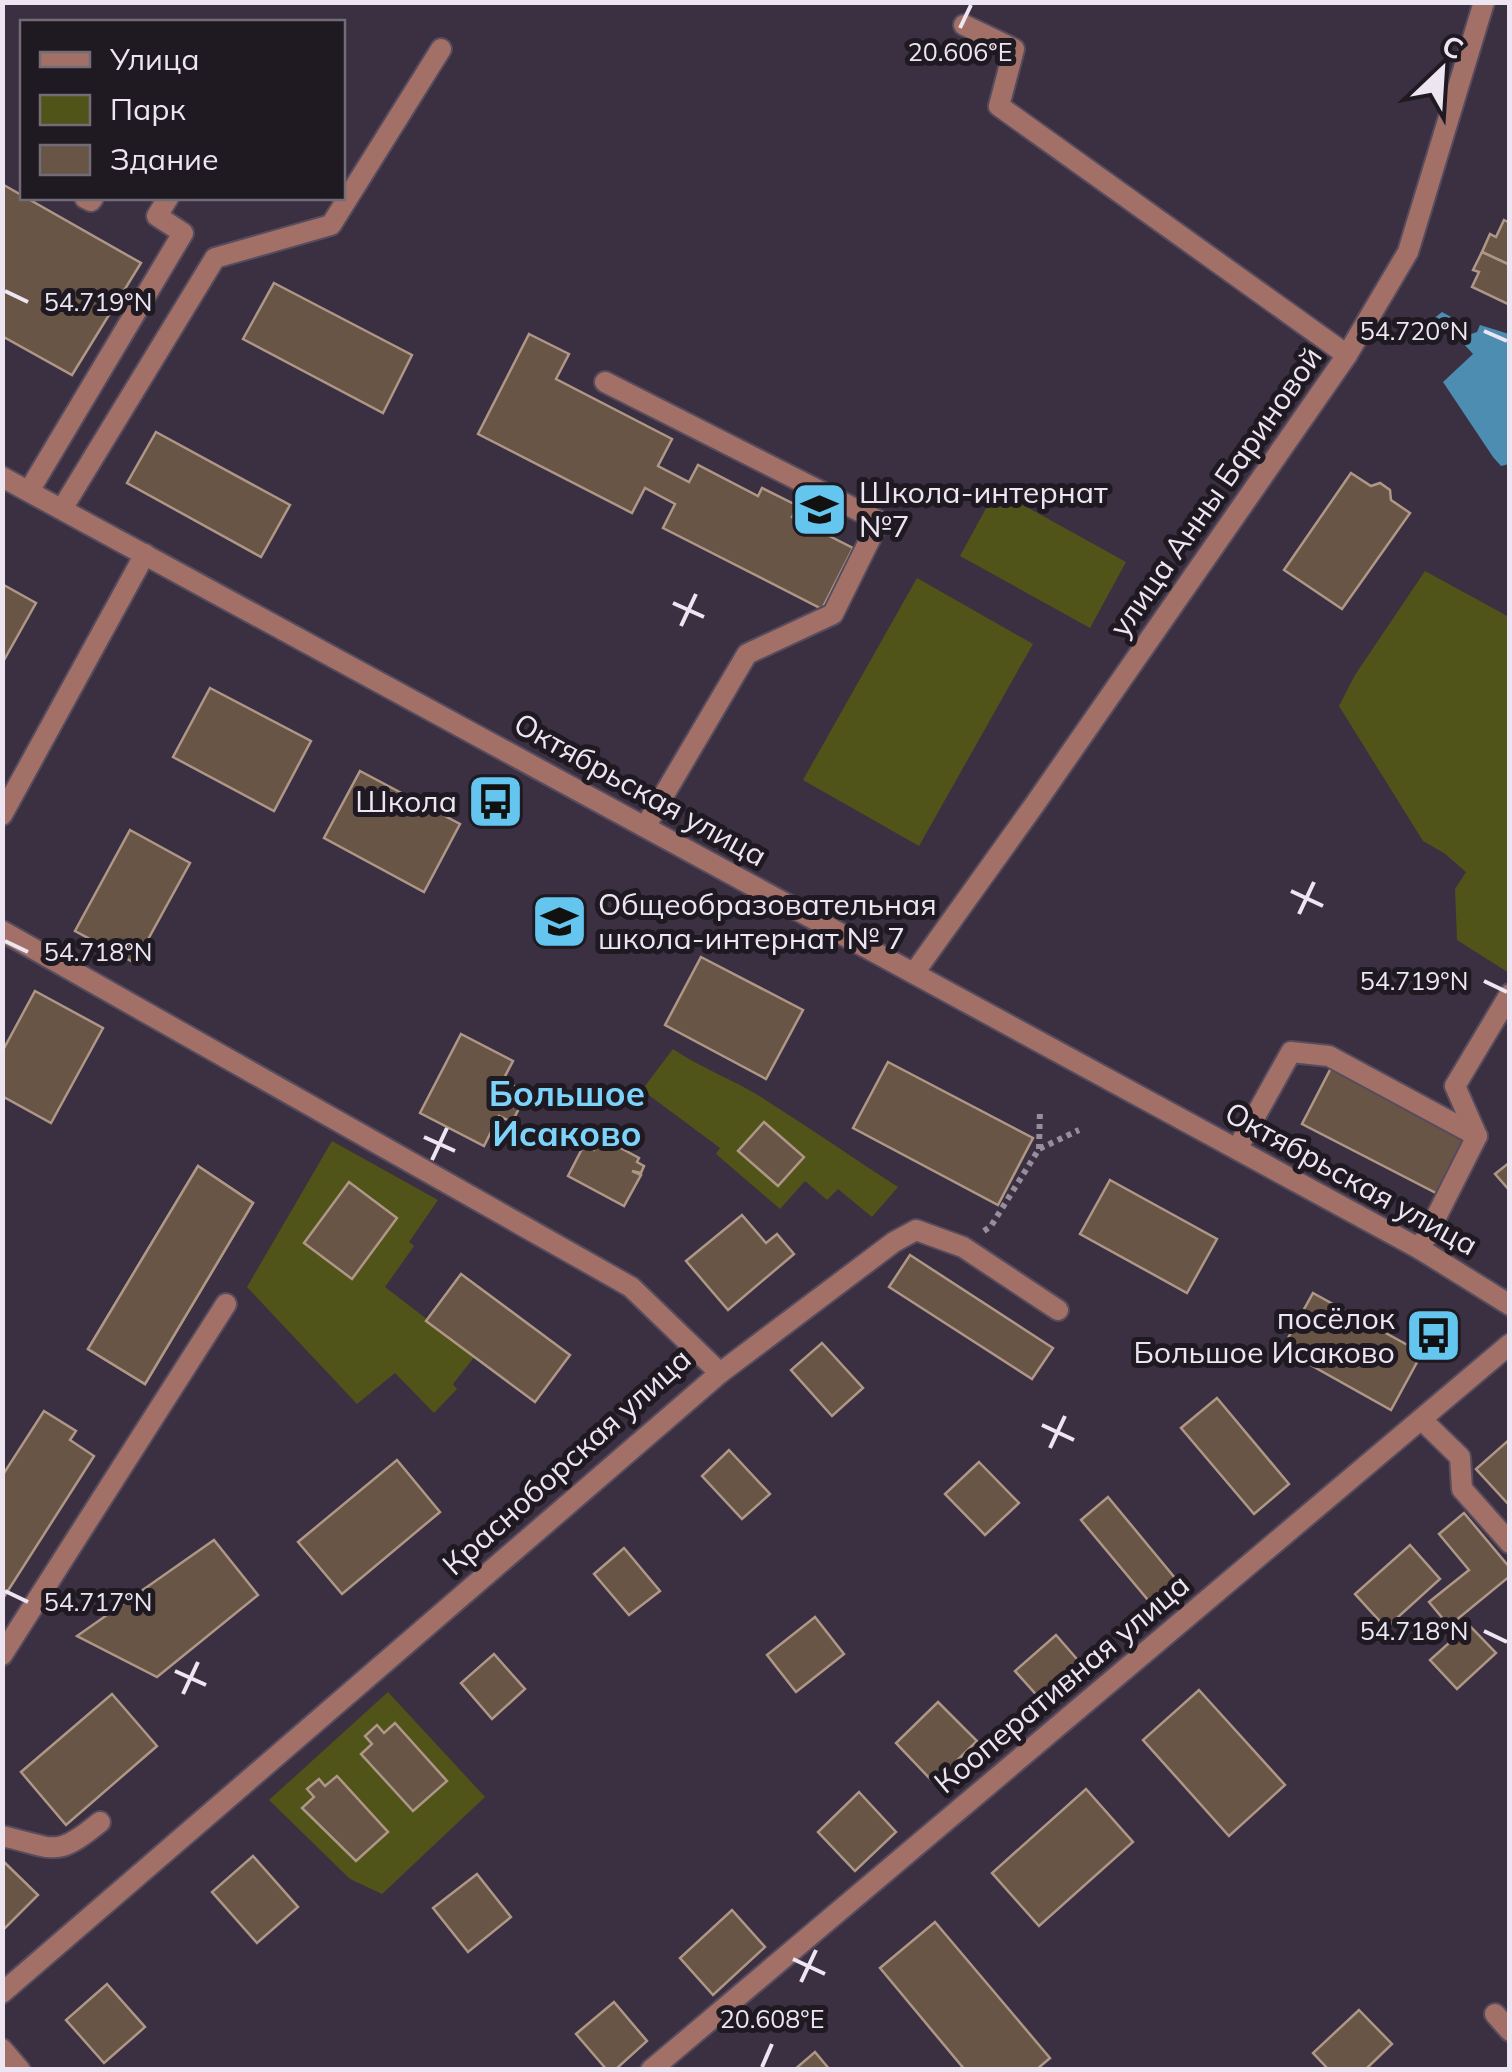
<svg xmlns="http://www.w3.org/2000/svg" width="1512" height="2072" font-family="Mulish,sans-serif">
<rect width="100%" height="100%" fill="#3b2f42"/>
<!-- green -->
<g fill="#505419">
<polygon points="996,490 1126,562 1090,628 960,556"/>
<polygon points="1425,571 1509,617 1509,973 1457,940 1455,889 1466,872 1444,853 1423,841 1339,706 1355,675"/>
<polygon points="917,578 1033,644 919,846 803,780"/>
<path d="M 673,1049 C 701,1068 732,1079 761,1097 C 807,1126 852,1157 898,1187 L 872,1217 L 838,1189 L 827,1200 L 805,1181 L 780,1209 L 716,1154 L 720,1148 L 642,1090 Z"/>
<polygon points="332,1141 438,1200 409,1242 414,1246 385,1287 475,1356 453,1384 457,1389 434,1413 395,1373 357,1404 247,1287"/>
<polygon points="388,1692 485,1797 382,1894 350,1879 269,1800"/>
</g>
<!-- water -->
<polygon fill="#4d8db2" points="1442,312 1464,324 1471,334 1477,332 1480,325 1509,334 1509,464 1501,466 1493,457 1443,382 1473,354 1450,329 1436,327 1432,320"/>
<!-- building -->
<g fill="#695545" stroke="#ae9786" stroke-width="2.5">
<polygon points="2,184 141,263 72,375 2,336"/>
<polygon points="1504,220 1510,223 1510,265 1482,252 1490,234 1496,237"/>
<polygon points="1482,252 1510,265 1510,305 1472,287 1479,272 1473,270"/>
<polygon points="274,283 412,355 383,413 243,339"/>
<polygon points="529,334 569,354 556,379 672,439 658,466 689,482 698,465 758,496 762,488 798,506 792,517 853,548 822,609 663,528 675,504 645,488 632,513 478,434"/>
<polygon points="156,432 290,505 261,557 127,483"/>
<polygon points="1351,473 1371,486 1380,483 1390,490 1391,500 1410,513 1342,609 1284,570"/>
<polygon points="2,584 36,603 4,660 2,659"/>
<polygon points="210,688 311,741 274,811 173,757"/>
<polygon points="360,771 460,824 424,892 324,838"/>
<polygon points="130,830 190,863 135,963 75,931"/>
<polygon points="701,957 803,1010 766,1079 665,1025"/>
<polygon points="35,991 103,1028 51,1123 2,1096 2,1052"/>
<polygon points="461,1034 513,1061 503,1080 527,1093 512,1122 499,1116 484,1146 420,1113"/>
<polygon points="888,1062 1033,1138 998,1205 853,1128"/>
<polygon points="1331,1068 1467,1138 1440,1195 1302,1124"/>
<polygon points="764,1122 804,1157 778,1186 738,1151"/>
<polygon points="604,1139 639,1158 637,1162 644,1166 641,1173 632,1171 641,1175 624,1206 568,1176 584,1145 594,1150"/>
<polygon points="1510,1162 1510,1191 1495,1174"/>
<polygon points="198,1166 253,1203 145,1384 88,1349"/>
<polygon points="198,1166 253,1203 145,1384 88,1349"/>
<polygon points="1110,1180 1217,1239 1187,1293 1080,1234"/>
<polygon points="349,1182 397,1218 352,1279 304,1243"/>
<polygon points="742,1215 766,1243 777,1234 794,1254 728,1310 686,1261"/>
<polygon points="910,1255 1053,1348 1032,1379 889,1287"/>
<polygon points="461,1274 570,1355 535,1402 426,1321"/>
<polygon points="1313,1293 1422,1353 1391,1410 1282,1349"/>
<polygon points="822,1343 863,1388 832,1416 791,1370"/>
<polygon points="1217,1398 1289,1484 1254,1514 1181,1428"/>
<polygon points="44,1411 76,1431 70,1440 94,1456 2,1600 2,1476"/>
<polygon points="1510,1439 1510,1506 1476,1469"/>
<polygon points="729,1450 770,1494 742,1519 702,1476"/>
<polygon points="397,1460 440,1512 342,1594 298,1542"/>
<polygon points="979,1462 1019,1503 985,1535 945,1494"/>
<polygon points="1108,1497 1180,1584 1153,1606 1081,1520"/>
<polygon points="1464,1513 1510,1568 1510,1576 1449,1626 1429,1602 1469,1570 1439,1534"/>
<polygon points="214,1540 258,1595 157,1677 77,1636"/>
<polygon points="1410,1545 1440,1579 1386,1628 1355,1594"/>
<polygon points="624,1548 660,1591 629,1615 594,1574"/>
<polygon points="815,1617 844,1654 796,1692 767,1655"/>
<polygon points="1469,1625 1496,1653 1457,1689 1430,1660"/>
<polygon points="1056,1635 1083,1666 1042,1701 1015,1671"/>
<polygon points="494,1654 525,1689 492,1719 461,1683"/>
<polygon points="1199,1690 1285,1785 1229,1836 1143,1740"/>
<polygon points="112,1694 157,1746 66,1825 21,1772"/>
<polygon points="938,1702 977,1741 934,1783 896,1743"/>
<polygon points="395,1723 447,1781 413,1811 361,1754 372,1744 365,1736 377,1725 384,1733"/>
<polygon points="337,1776 388,1832 356,1861 302,1808 314,1797 307,1789 319,1779 325,1786"/>
<polygon points="1086,1789 1133,1842 1039,1926 992,1873"/>
<polygon points="859,1792 896,1832 855,1871 818,1832"/>
<polygon points="253,1856 298,1907 257,1943 212,1892"/>
<polygon points="2,1860 38,1895 2,1931"/>
<polygon points="477,1874 511,1917 468,1952 433,1908"/>
<polygon points="732,1910 765,1947 713,1995 680,1958"/>
<polygon points="935,1922 1050,2058 1036,2070 965,2070 880,1968"/>
<polygon points="107,1984 145,2027 104,2063 66,2020"/>
<polygon points="614,2002 647,2041 615,2070 607,2070 576,2034"/>
<polygon points="1359,2010 1392,2044 1365,2070 1329,2070 1313,2053"/>
<polygon points="815,2052 830,2070 794,2070"/>
</g>
<g fill="none" stroke-linecap="round" stroke-linejoin="round">
<defs>
<g id="service">
<polyline points="964,25 1014,49 999,106 1347,355"/>
<polyline points="85,198 91,201 93,198"/>
<polyline points="605,382 879,521 833,614 747,654 645,827"/>
<polyline points="29,491 183,233 157,216 168,198"/>
<polyline points="62,509 215,258 331,225 441,49"/>
<polyline points="2,1655 226,1304"/>
</g>
<g id="minor">
<polyline points="2,815 145,554"/>
<polyline points="2,931 631,1287 720,1373"/>
<polyline points="914,973 1035,804 1347,355 1408,252 1484,2"/>
<polyline points="1477,1136 1455,1086 1510,994"/>
<polyline points="1237,1149 1291,1052 1329,1056 1477,1136 1420,1249"/>
<polyline points="1422,1420 1460,1457 1462,1489 1510,1543"/>
<path d="M 2,1836 C 55,1848 55,1859 100,1822"/>
<polyline points="2,1993 720,1373 894,1242 916,1230 963,1247 1058,1310"/>
<polyline points="1495,2014 1510,2031"/>
<polyline points="2,2049 20,2070"/>
<polyline points="651,2070 1510,1344"/>
</g>
<polyline id="tertiary" points="2,477 1420,1249 1510,1305"/>
</defs>
<!-- service casing -->
<use href="#service" stroke="#574c5e" stroke-width="24"/>
<!-- minor casing -->
<use href="#minor" stroke="#574c5e" stroke-width="24"/>
<!-- tertiary casing -->
<use href="#tertiary" stroke="#574c5e" stroke-width="24"/>
<!-- path -->
<g stroke="#978d9d" stroke-width="6" stroke-dasharray="5 5" stroke-linecap="butt">
<polyline points="1039,1149 1040,1109"/>
<polyline points="984,1231 991,1226 1039,1149 1079,1130"/>
</g>
<!-- service -->
<use href="#service" stroke="#a27066" stroke-width="20"/>
<!-- minor -->
<use href="#minor" stroke="#a27066" stroke-width="20"/>
<!-- tertiary -->
<use href="#tertiary" stroke="#a27066" stroke-width="20"/>
</g>
<!-- ticks -->
<path fill="none" stroke="#ede6f2" stroke-width="4" d="M 960,28 L 971,5M 5,291 L 28,302M 1484,331 L 1507,341M 673,603 L 704,617M 681,626 L 696,594M 1291,891 L 1323,906M 1299,914 L 1314,882M 5,941 L 28,952M 1484,981 L 1507,992M 424,1137 L 455,1151M 432,1160 L 447,1128M 1042,1425 L 1074,1440M 1050,1448 L 1065,1416M 5,1591 L 28,1602M 1484,1631 L 1507,1642M 175,1671 L 206,1685M 183,1694 L 198,1662M 793,1959 L 825,1974M 801,1982 L 816,1950M 762,2067 L 772,2044"/>
<!-- icons -->
<defs>
<symbol id="school-square" viewBox="-11 -11 22 22"><rect x="-9" y="-9" width="18" height="18" rx="4" fill="#64c5ee" stroke="#1f1a22"/><path d="M0-5L7-2L0 1L-7-2ZM-4 1L0 2.5L4 1V4Q0 6-4 4Z" fill="#111"/></symbol>
<symbol id="bus-square" viewBox="-11 -11 22 22"><rect x="-9" y="-9" width="18" height="18" rx="4" fill="#64c5ee" stroke="#1f1a22"/><path d="M-5-6H5V4H4V6H2V4H-2V6H-4V4H-5ZM-3.5-4V0h7V-4ZM-3.5 1.2v1.5H-2V1.2ZM2 1.2v1.5H3.5V1.2Z" fill="#111"/></symbol>
</defs>
<g fill-rule="evenodd">
<use href="#school-square" x="788" y="478" width="63" height="63"/>
<use href="#bus-square" x="464" y="770" width="63" height="63"/>
<use href="#school-square" x="528" y="890" width="63" height="63"/>
<use href="#bus-square" x="1402" y="1304" width="63" height="63"/>
</g>
<g text-anchor="middle" stroke-width="10" stroke-linejoin="round" paint-order="stroke">
<!-- street labels -->
<g font-size="30" fill="#ede6f2" stroke="#1f1a22">
<text transform="translate(1216 492) rotate(-55)" y="10">улица Анны Бариновой</text>
<text transform="translate(640 790) rotate(29)" y="10">Октябрьская улица</text>
<text transform="translate(1351 1179) rotate(29)" y="10">Октябрьская улица</text>
<text transform="translate(567 1462) rotate(-42)" y="10">Красноборская улица</text>
<text transform="translate(1062 1684) rotate(-40)" y="10">Кооперативная улица</text>
</g>
<!-- poi labels -->
<g font-size="30" fill="#ede6f2" stroke="#1f1a22" text-anchor="start">
<text x="859" y="503">Школа-интернат<tspan x="859" dy="34">№7</tspan></text>
<text x="457" y="812" text-anchor="end">Школа</text>
<text x="598" y="915">Общеобразовательная<tspan x="598" dy="34">школа-интернат № 7</tspan></text>
<text x="1395" y="1329" text-anchor="end">посёлок<tspan x="1395" dy="34">Большое Исаково</tspan></text>
</g>
<!-- quarter labels -->
<g font-size="35" font-weight="bold" fill="#7dd4fb" stroke="#1f1a22">
<text x="567" y="1106">Большое<tspan x="567" dy="40">Исаково</tspan></text>
</g>
</g>
<g font-size="25" text-anchor="middle" fill="#ede6f2" stroke="#1f1a22" stroke-width="10" stroke-linejoin="round" paint-order="stroke">
<text x="960" y="61">20.606°E</text>
<text x="98" y="311">54.719°N</text>
<text x="1414" y="340">54.720°N</text>
<text x="98" y="961">54.718°N</text>
<text x="1414" y="990">54.719°N</text>
<text x="98" y="1611">54.717°N</text>
<text x="1414" y="1640">54.718°N</text>
<text x="772" y="2028">20.608°E</text>
</g>
<!-- border -->
<rect width="1512" height="2072" fill="none" stroke="#ede6f2" stroke-width="10"/>
<!-- legend -->
<rect x="20" y="20" width="325" height="180" fill="#1f1a22" stroke="#716c75" stroke-width="2.5"/>
<rect x="40" y="52" width="50" height="15" fill="#a27066" stroke="#716c75" stroke-width="2.5"/>
<text x="110" y="70" font-size="30" fill="#ede6f2">Улица</text>
<rect x="40" y="95" width="50" height="30" fill="#505419" stroke="#716c75" stroke-width="2.5"/>
<text x="110" y="120" font-size="30" fill="#ede6f2">Парк</text>
<rect x="40" y="145" width="50" height="30" fill="#695545" stroke="#716c75" stroke-width="2.5"/>
<text x="110" y="170" font-size="30" fill="#ede6f2">Здание</text>
<!-- north arrow -->
<g transform="translate(1442 70) rotate(25)" stroke="#1f1a22" stroke-width="8" paint-order="stroke">
<path d="M0-8L18 38L0 25L-18 38Z" fill="#ede6f2"/>
<text y="-15" font-size="28" font-weight="bold" text-anchor="middle" fill="#ede6f2">С</text>
</g>
</svg>
